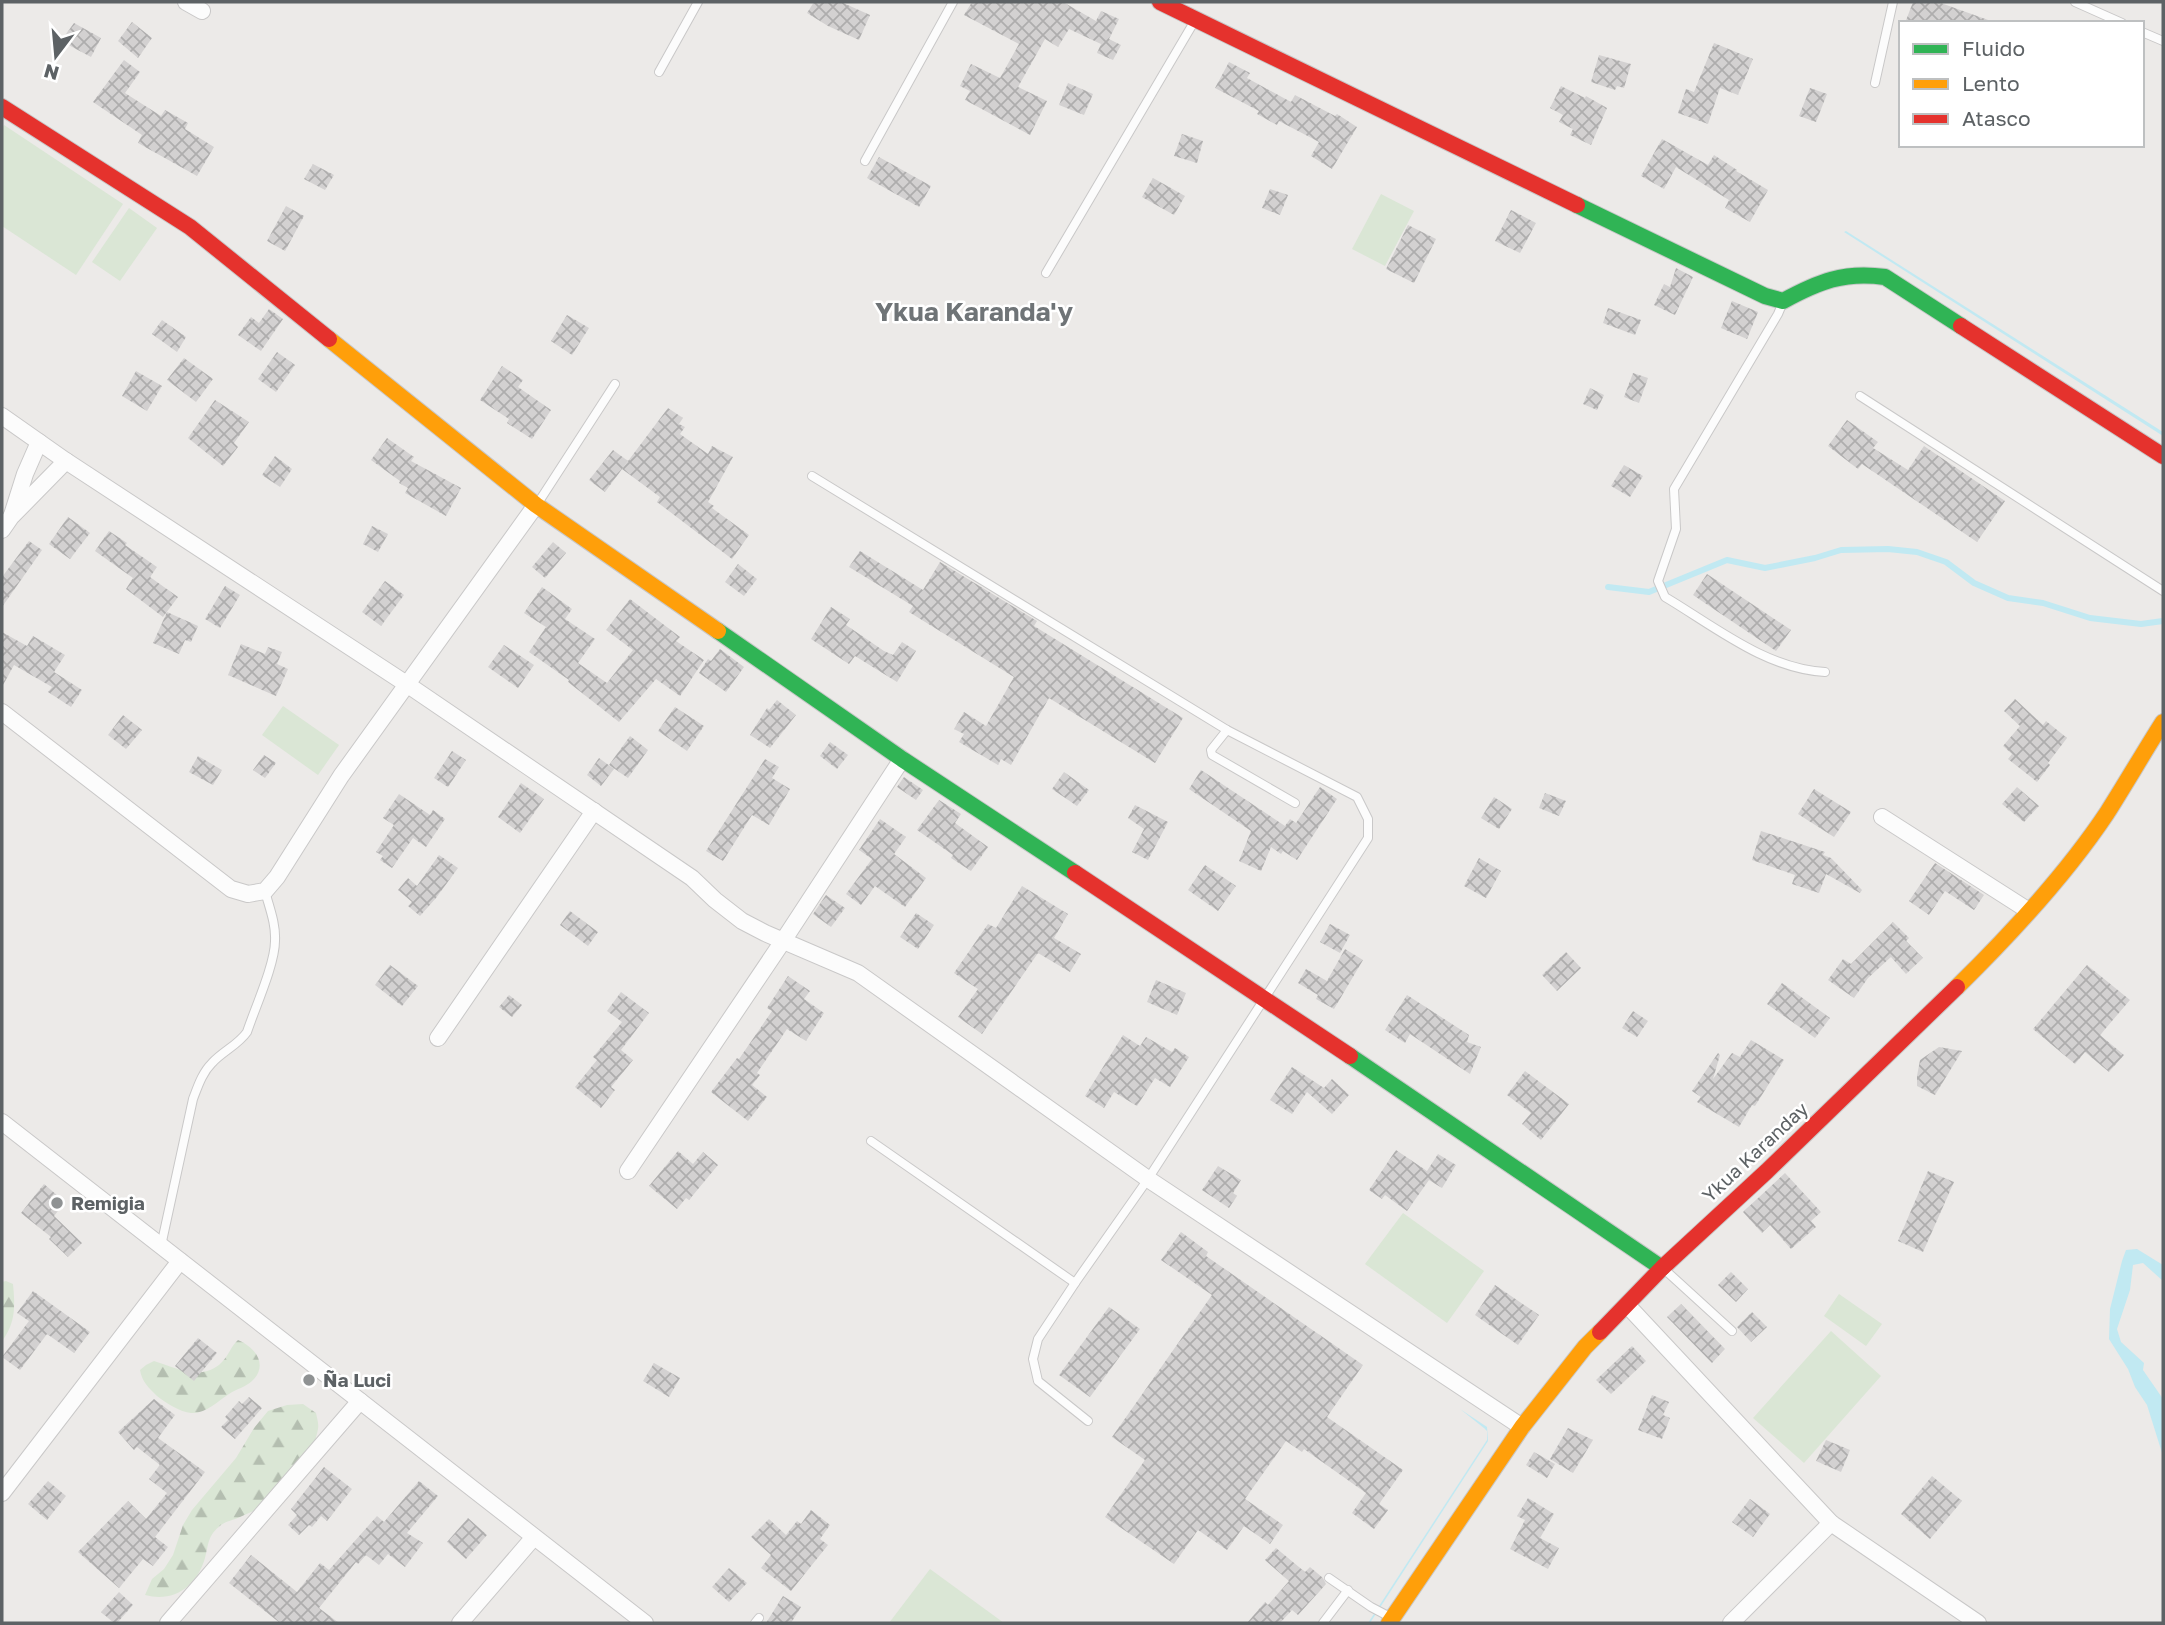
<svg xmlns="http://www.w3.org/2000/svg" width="2165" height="1625" font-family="'Golos Text',sans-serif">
<defs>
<pattern id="forest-firs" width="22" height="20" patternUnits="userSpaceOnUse" patternTransform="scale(1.75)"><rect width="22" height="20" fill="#dae6d5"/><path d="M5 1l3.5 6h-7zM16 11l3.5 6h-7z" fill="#b4beb0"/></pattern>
<pattern id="building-cross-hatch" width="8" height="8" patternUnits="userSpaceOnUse" patternTransform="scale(1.75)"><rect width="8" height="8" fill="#d3d1d1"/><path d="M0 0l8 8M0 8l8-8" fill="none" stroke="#aeadad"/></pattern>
</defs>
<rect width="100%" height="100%" fill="#eceae8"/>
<!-- forest -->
<g fill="url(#forest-firs)">
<path d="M 6,1281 L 13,1284 C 15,1306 16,1322 2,1341 L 2,1282 Z"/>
<path d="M 238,1340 C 255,1347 269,1365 252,1381 C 246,1387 236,1389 229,1394 C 218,1401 206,1414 191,1413 C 180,1412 166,1403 157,1396 C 149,1388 142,1382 140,1370 L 146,1365 L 154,1361 C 176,1368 203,1382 222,1362 C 229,1355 231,1346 238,1340 Z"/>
<path d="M 303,1404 L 316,1413 C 317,1418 319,1424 318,1429 C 315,1448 293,1485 278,1497 C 267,1505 252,1512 240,1517 C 234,1520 226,1521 221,1525 C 207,1536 209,1544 205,1558 C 197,1586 174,1603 145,1595 L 152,1579 L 164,1569 L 173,1555 L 183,1525 L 192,1510 L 236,1458 L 254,1428 L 268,1411 L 287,1405 Z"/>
</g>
<!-- garden -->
<g fill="#dae6d5">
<polygon points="4,125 123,204 76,275 2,226 2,129"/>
<polygon points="1381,194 1414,211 1385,266 1352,249"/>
<polygon points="129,208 157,228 120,281 92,262"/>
<polygon points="283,706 339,745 318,775 262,735"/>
<polygon points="1403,1213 1484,1271 1447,1323 1365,1264"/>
<polygon points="1839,1294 1882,1324 1866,1346 1824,1316"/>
<polygon points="1831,1331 1881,1376 1804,1463 1753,1418"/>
<polygon points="930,1569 1004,1623 889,1623"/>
</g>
<!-- water -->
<g fill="#c1e9f2">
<polygon points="1846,231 2163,432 2163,436 1844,232"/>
<polygon points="2137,1249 2163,1265 2163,1281 2143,1263 2133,1265 2130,1290 2117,1329 2121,1342 2144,1363 2143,1370 2163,1399 2163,1456 2147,1405 2135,1387 2128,1369 2109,1339 2110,1309 2122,1261 2126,1250"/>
<polygon points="1460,1409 1487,1427 1488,1441 1370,1623 1368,1623 1487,1440 1487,1431 1484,1428"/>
</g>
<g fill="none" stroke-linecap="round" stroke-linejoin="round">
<!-- stream -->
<polyline stroke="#c1e9f2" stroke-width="6" points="1608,587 1649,592 1727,560 1765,568 1815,558 1841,550 1888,549 1917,552 1946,562 1974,583 2008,598 2043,603 2090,618 2141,624 2163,621"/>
</g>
<!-- building -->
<g fill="url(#building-cross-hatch)">
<polygon points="814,2 841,2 870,15 859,40 828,26 807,13"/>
<polygon points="972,2 1063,2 1096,21 1101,11 1119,19 1109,39 1121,45 1113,60 1097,53 1101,44 1069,29 1058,47 1045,39 1018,87 1047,101 1030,135 965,100 970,91 960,86 971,64 1000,78 1019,44 964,15"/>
<polygon points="1913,2 1938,2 1991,21 1990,23 1905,23"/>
<polygon points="132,22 152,38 138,58 118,41"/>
<polygon points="74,23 101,38 91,57 61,41"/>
<polygon points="1714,43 1753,59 1738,95 1720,88 1708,124 1678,113 1686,89 1694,92"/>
<polygon points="1599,55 1631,64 1624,88 1617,86 1615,90 1591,82"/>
<polygon points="124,60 140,72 125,93 161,116 165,110 188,123 185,129 214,147 197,176 138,143 142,135 93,102"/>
<polygon points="1229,62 1250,73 1247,78 1291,102 1295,95 1335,116 1337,114 1357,127 1332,169 1311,156 1319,142 1279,121 1277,125 1257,114 1259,111 1215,88"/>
<polygon points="1068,83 1093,94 1084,115 1059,105"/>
<polygon points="1561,86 1585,98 1586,96 1607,108 1591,145 1570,135 1573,129 1559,122 1563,115 1550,108"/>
<polygon points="1810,88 1827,94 1816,122 1799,116"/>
<polygon points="1182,134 1203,141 1197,163 1174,156"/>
<polygon points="1662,139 1708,165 1714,155 1737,170 1736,171 1768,190 1750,222 1725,208 1729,200 1676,167 1664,189 1641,176"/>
<polygon points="879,157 931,186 919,207 867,178"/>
<polygon points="313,164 334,175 325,190 304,179"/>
<polygon points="1153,178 1185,196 1174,215 1142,197"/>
<polygon points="1270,189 1288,195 1280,215 1262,208"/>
<polygon points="286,206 304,216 285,251 267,241"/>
<polygon points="1511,210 1536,223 1520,253 1495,241"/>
<polygon points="1408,225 1436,239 1414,283 1386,269"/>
<polygon points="1676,268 1693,277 1675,315 1654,305 1664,284 1670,287"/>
<polygon points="1732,301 1758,312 1747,339 1721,328"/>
<polygon points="1608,308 1641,320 1635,335 1603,323"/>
<polygon points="269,309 283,319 261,351 238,335 251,317 259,323"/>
<polygon points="567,315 589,328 572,355 551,341"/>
<polygon points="162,320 186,337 177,352 152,334"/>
<polygon points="277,352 295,365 276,392 258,379"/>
<polygon points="184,358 213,379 196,402 167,380"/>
<polygon points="502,366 523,380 518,387 551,410 532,439 507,423 509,419 480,400"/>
<polygon points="136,371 162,386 147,411 122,396"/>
<polygon points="1633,373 1648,378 1639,403 1624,397"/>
<polygon points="1590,388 1604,395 1597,410 1583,404"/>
<polygon points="215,400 249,422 234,443 238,447 223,466 188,438"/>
<polygon points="668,408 683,418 679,424 685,427 680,434 708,454 712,446 733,457 708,502 714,506 712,508 749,535 732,559 657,502 660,497 622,469"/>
<polygon points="1847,420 1878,442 1873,448 1908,470 1924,446 2005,501 1977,542 1862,464 1858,469 1828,446"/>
<polygon points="387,438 414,457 411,461 461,488 446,516 405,493 408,488 399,483 400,481 371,460"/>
<polygon points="613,450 628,461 605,492 589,480"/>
<polygon points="275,456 292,469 280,487 262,475"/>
<polygon points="1624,465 1643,476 1630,497 1611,486"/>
<polygon points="68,517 90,533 70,559 49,544"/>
<polygon points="372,526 388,534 378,552 363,544"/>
<polygon points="109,531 127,543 125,545 157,567 150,577 178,597 163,617 126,589 133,578 95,551"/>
<polygon points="29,541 42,550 2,607 2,577"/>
<polygon points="553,542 566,553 545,578 532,567"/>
<polygon points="860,551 923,590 940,562 1037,621 1034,626 1183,718 1155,763 1049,698 1011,765 1001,759 998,765 959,742 964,734 954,729 964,712 986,726 1014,677 909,612 913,606 849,567"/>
<polygon points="738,564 757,579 744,596 725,582"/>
<polygon points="1707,574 1791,630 1776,651 1693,595"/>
<polygon points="385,581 404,595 381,626 362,612"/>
<polygon points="225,586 240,595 220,628 205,619"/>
<polygon points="542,587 572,609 565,619 595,639 578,663 607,683 633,650 606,630 630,599 680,637 676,641 704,660 680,696 656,679 619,722 568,682 569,680 529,652 546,627 524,613"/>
<polygon points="831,607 850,619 846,625 884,651 893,655 902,642 916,651 897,682 855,656 849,664 811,639"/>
<polygon points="167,612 198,626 191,642 185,640 179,654 153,643"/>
<polygon points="2,632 27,646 33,636 65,655 54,672 82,690 71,707 48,692 52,687 14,665 2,687"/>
<polygon points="241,644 265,654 268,647 282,652 277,664 288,669 276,696 228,675"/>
<polygon points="504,645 534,665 518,688 488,667"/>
<polygon points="720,649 744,667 726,692 699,673 708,659 711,661"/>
<polygon points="2015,699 2043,725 2046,721 2067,738 2048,763 2050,765 2037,782 2008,759 2012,754 2003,746 2020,726 2004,711"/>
<polygon points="777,700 796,715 770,748 750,735 767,708 769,710"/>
<polygon points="675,707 704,726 687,751 658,731"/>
<polygon points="123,715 142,730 126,749 108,735"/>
<polygon points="630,736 648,750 628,778 609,765"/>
<polygon points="830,742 848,755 837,769 820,756"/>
<polygon points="452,751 466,760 448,787 434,778"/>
<polygon points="264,755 276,763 265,778 253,770"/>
<polygon points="198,756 222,770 213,785 189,772"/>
<polygon points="599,758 614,769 601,786 587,775"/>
<polygon points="765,759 779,767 772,778 790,789 769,825 752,815 723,861 706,851"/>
<polygon points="1201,770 1285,826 1290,819 1296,823 1320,787 1337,799 1297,860 1283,851 1281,854 1271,847 1261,871 1239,861 1251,831 1189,789"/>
<polygon points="1064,772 1089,790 1077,806 1052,789"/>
<polygon points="904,777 923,790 916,800 897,787"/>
<polygon points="521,783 544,799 520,833 498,817"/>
<polygon points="2017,787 2039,806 2024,822 2002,804"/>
<polygon points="1814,789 1851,812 1834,837 1798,814"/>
<polygon points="1545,793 1566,801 1559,816 1539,808"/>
<polygon points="399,794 430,815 433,810 445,819 426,847 413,838 392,868 380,860 383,856 376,852 394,825 383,818"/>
<polygon points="1494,797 1512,809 1499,829 1481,818"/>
<polygon points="939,800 961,814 955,823 988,847 971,871 951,858 953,855 917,830"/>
<polygon points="1135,805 1168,822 1148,860 1132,852 1144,829 1128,818"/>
<polygon points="880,819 906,837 894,854 926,878 905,907 875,886 861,905 846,894 872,859 859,850"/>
<polygon points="1761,831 1825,852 1823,855 1831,858 1862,890 1860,893 1826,874 1819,893 1792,884 1795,875 1752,860"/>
<polygon points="439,855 458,868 436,898 420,916 408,906 412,902 398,890 408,878 417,886"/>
<polygon points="1479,858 1501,871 1486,898 1464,886"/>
<polygon points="1935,863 1984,895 1974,910 1945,891 1929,915 1909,901"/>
<polygon points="1205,865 1236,886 1218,911 1188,890"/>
<polygon points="1022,886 1068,914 1054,938 1081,954 1070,972 1038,953 982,1034 958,1017 978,989 954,973 988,924 996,928"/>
<polygon points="826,895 845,908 831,927 813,914"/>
<polygon points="570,911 598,932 588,946 560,925"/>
<polygon points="916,913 934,925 918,949 900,937"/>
<polygon points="1893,922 1909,938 1906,941 1923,958 1906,974 1891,957 1868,978 1854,998 1828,980 1843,959 1851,964"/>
<polygon points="1330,924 1350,935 1340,953 1320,942"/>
<polygon points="1345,949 1363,960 1334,1009 1316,999 1318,995 1298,983 1306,969 1327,981"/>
<polygon points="1566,952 1581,968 1557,991 1542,975"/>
<polygon points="390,965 418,986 402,1006 375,985"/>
<polygon points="2087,965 2130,1000 2100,1035 2124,1055 2109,1072 2085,1052 2075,1064 2033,1029"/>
<polygon points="788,976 810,991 804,999 824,1013 806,1041 787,1029 757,1073 760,1075 752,1085 767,1097 748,1121 711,1092 737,1058 739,1059 772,1011 767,1008"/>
<polygon points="1156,980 1186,993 1177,1015 1147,1002"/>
<polygon points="1782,983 1830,1018 1815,1038 1767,1004"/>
<polygon points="621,992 649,1013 621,1050 633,1060 611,1087 615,1090 601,1108 575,1087 597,1060 593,1057 622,1022 607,1011"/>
<polygon points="509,995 522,1005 512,1017 499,1007"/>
<polygon points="1407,995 1469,1035 1467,1042 1481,1047 1470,1074 1410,1034 1405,1043 1385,1030"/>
<polygon points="1633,1011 1648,1021 1637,1037 1622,1028"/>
<polygon points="1123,1035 1140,1046 1146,1037 1172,1052 1175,1048 1189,1057 1170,1087 1155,1078 1137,1106 1114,1092 1104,1108 1085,1096"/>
<polygon points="1751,1040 1784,1060 1755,1106 1752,1105 1739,1127 1697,1102 1701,1097 1692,1091 1718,1053 1720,1055 1713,1079 1732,1053 1740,1057"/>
<polygon points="1939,1047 1962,1051 1935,1095 1917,1086 1917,1076 1920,1060"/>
<polygon points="1292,1067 1324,1088 1332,1079 1349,1095 1332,1114 1307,1092 1292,1114 1270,1100"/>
<polygon points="1525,1071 1569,1104 1541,1140 1522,1124 1531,1113 1507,1095"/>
<polygon points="1396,1150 1427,1171 1438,1154 1456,1165 1442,1188 1429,1180 1407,1211 1385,1195 1382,1199 1369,1190"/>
<polygon points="678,1151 693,1164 703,1152 718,1165 689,1200 686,1198 677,1209 649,1186"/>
<polygon points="1218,1166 1241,1180 1233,1193 1237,1196 1229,1208 1202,1190"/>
<polygon points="1928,1171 1954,1182 1923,1252 1898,1241"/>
<polygon points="1785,1173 1821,1212 1811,1221 1816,1227 1791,1249 1770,1225 1762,1233 1743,1212"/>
<polygon points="44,1184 65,1202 54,1216 82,1243 68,1257 49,1239 51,1237 21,1213"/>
<polygon points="1181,1232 1208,1252 1206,1256 1363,1365 1327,1417 1403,1470 1379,1504 1388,1510 1374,1529 1352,1513 1366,1493 1304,1449 1302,1452 1286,1441 1245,1499 1283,1525 1270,1544 1244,1526 1227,1550 1198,1530 1174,1564 1105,1517 1145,1460 1112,1437 1212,1295 1161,1260"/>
<polygon points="1731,1272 1748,1289 1736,1302 1718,1285"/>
<polygon points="1495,1285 1539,1315 1518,1345 1475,1315"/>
<polygon points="33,1291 90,1332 74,1353 47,1334 20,1370 2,1357 29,1321 17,1313"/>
<polygon points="1681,1304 1725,1349 1712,1363 1667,1317"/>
<polygon points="1109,1307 1140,1329 1090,1397 1059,1375"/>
<polygon points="1752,1312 1767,1327 1751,1342 1737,1327"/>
<polygon points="198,1338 217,1353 194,1381 175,1366"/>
<polygon points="1632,1346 1646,1361 1611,1394 1596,1380"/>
<polygon points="654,1363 680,1378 669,1397 643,1381"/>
<polygon points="1652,1395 1669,1402 1663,1415 1670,1418 1662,1439 1638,1430"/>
<polygon points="249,1397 262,1408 235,1439 221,1427 228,1420 225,1417 239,1401 242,1404"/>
<polygon points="154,1399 175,1415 158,1438 205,1472 155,1537 168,1547 153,1566 143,1559 119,1588 78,1552 128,1501 146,1519 167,1493 149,1479 160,1465 137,1447 134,1450 118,1432"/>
<polygon points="1568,1428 1593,1440 1573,1473 1550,1459"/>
<polygon points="1826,1440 1850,1450 1841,1472 1816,1461"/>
<polygon points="1534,1452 1555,1464 1547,1478 1526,1465"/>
<polygon points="324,1467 352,1489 327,1521 321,1516 312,1527 309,1525 299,1535 288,1525 297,1515 291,1509"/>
<polygon points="1932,1476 1962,1501 1930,1539 1901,1514"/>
<polygon points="48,1481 66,1496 47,1520 28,1504"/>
<polygon points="419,1481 438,1496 407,1533 423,1543 405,1567 388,1554 379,1565 366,1555 358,1564 356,1562 319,1608 339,1623 280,1623 229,1583 251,1555 297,1592 320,1563 329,1570 377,1516 384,1522"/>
<polygon points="1528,1498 1554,1514 1540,1538 1559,1548 1548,1569 1510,1549 1525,1520 1517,1516"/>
<polygon points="1750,1499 1770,1514 1753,1537 1732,1522"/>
<polygon points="811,1510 830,1525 820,1539 828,1545 791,1591 761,1568 771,1555 751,1537 769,1519 786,1535 797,1521 801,1524"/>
<polygon points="468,1518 487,1535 466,1559 447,1542"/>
<polygon points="1276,1548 1305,1572 1310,1567 1323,1578 1326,1584 1298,1615 1292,1610 1280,1623 1247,1623 1265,1602 1268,1605 1289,1581 1265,1560"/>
<polygon points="729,1568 747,1583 729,1602 712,1587"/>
<polygon points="119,1592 133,1605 117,1623 114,1623 101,1612"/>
<polygon points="783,1596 801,1607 791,1623 766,1623"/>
</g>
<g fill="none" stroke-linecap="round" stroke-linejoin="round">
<defs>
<g id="lane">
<polyline points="2075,2 2122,23"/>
<polyline points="2142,32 2163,41"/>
<polyline points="659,72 698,2"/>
<polyline points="1875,83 1893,2"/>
<polyline points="865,161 953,2"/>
<polyline points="1046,273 1194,22"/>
<path d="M 1783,302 L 1778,314 L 1674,489 L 1676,529 L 1658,581 L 1665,597 C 1714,626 1766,669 1825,672"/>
<polyline points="1860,396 2163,591"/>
<polyline points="812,476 1227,730 1357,797 1368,819 1368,838 1148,1179 1075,1283 1038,1339 1033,1359 1038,1381 1088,1421"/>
<polyline points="538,503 615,384"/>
<polyline points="1227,730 1211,750 1212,755 1295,803"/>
<polyline points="871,1141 1075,1283"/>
<path d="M 161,1246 L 193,1099 C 198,1086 202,1073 212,1063 C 223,1051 238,1045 247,1032 C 255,1008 275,964 275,941 C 276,923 269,907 265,891"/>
<polyline points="1664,1269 1732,1331"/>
<polyline points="1329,1578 1371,1607 1390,1617"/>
<polyline points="755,1623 759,1618"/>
<polyline points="1323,1623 1348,1590"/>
</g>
<g id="street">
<polyline points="186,2 202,11"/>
<polyline points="2,416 66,461 408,685 692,878 715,900 742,921 765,933 858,973 1148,1179 1522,1427"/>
<polyline points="12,515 25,474 39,442"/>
<polyline points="2,530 11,517 66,461"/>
<polyline points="2,712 231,889 248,894 265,891 277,877 341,776 536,505"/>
<polyline points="1882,817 2029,911"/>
<polyline points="438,1038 594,811"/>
<polyline points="2,1122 645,1623"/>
<polyline points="628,1171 783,941 902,759"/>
<polyline points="1627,1305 1831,1523 1978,1623"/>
<polyline points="2,1493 180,1261"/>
<polyline points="168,1623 360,1401"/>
<polyline points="460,1623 534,1537"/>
<polyline points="1731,1623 1831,1523"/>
</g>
<g id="fast">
<path d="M 1577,205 L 1765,296 L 1783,301 C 1818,282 1844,271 1885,277 L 1961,326"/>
<polyline points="718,631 902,759 1075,873"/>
<polyline points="1350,1056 1662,1268"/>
</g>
<g id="slow">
<polyline points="329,339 536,505 718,631"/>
<path d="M 1957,987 C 2011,934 2065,876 2107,813 C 2126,783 2144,752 2163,722"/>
<polyline points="1389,1623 1522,1427 1585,1347 1600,1332"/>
</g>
<g id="jam">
<polyline points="1160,2 1577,205"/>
<polyline points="2,107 190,227 329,339"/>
<polyline points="1961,326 2163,456"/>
<polyline points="1075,873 1350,1056"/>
<polyline points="1600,1332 1662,1268 1767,1171 1957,987"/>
</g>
</defs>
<!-- lane casing -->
<use href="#lane" stroke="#c9c8c8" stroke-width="10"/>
<!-- street casing -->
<use href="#street" stroke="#c9c8c8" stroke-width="18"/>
<!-- fast casing -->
<use href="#fast" stroke="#c8c8c8" stroke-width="18"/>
<!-- slow casing -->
<use href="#slow" stroke="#c8c8c8" stroke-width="18"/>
<!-- jam casing -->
<use href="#jam" stroke="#c8c8c8" stroke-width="18"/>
<!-- lane -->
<use href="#lane" stroke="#fcfcfc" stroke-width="8"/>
<!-- street -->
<use href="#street" stroke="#fcfcfc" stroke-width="16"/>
<!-- fast -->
<use href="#fast" stroke="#30b455" stroke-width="16"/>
<!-- slow -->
<use href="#slow" stroke="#ff9f0a" stroke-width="16"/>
<!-- jam -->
<use href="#jam" stroke="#e5322d" stroke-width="16"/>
</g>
<!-- markers -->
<g fill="#8f9293" stroke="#fff" stroke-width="2.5">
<circle cx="57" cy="1203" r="7"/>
<circle cx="309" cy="1380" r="7"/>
</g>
<g text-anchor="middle" stroke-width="5" stroke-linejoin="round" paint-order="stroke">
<!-- street labels -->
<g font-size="19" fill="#5d6265" stroke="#fff">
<text transform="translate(1755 1152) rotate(-43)" y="7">Ykua Karanday</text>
</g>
<!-- poi labels -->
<g font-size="19" font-weight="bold" fill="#5d6265" stroke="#fff" text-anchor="start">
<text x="71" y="1210">Remigia</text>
<text x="323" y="1387">Ña Luci</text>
</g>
<!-- district labels -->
<g font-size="26" font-weight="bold" fill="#6f7477" stroke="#fff">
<text x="974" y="321">Ykua Karanda'y</text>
</g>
</g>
<!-- border -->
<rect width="2165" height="1625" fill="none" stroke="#5d6265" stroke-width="7"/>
<!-- legend -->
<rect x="1899" y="21" width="245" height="126" fill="#ffffff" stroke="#bec0c1" stroke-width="2"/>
<rect x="1913" y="44" width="35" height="10" fill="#30b455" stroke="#bec0c1" stroke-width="2"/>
<text x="1962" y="56" font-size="21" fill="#5d6265">Fluido</text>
<rect x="1913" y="79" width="35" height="10" fill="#ff9f0a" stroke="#bec0c1" stroke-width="2"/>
<text x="1962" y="91" font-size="21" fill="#5d6265">Lento</text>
<rect x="1913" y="114" width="35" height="10" fill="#e5322d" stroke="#bec0c1" stroke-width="2"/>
<text x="1962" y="126" font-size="21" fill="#5d6265">Atasco</text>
<!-- north arrow -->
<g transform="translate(56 56) rotate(196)" stroke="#ffffff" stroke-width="5" paint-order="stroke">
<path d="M0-5L12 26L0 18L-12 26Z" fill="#5d6265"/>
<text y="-10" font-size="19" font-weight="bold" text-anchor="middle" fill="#5d6265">N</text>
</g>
</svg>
